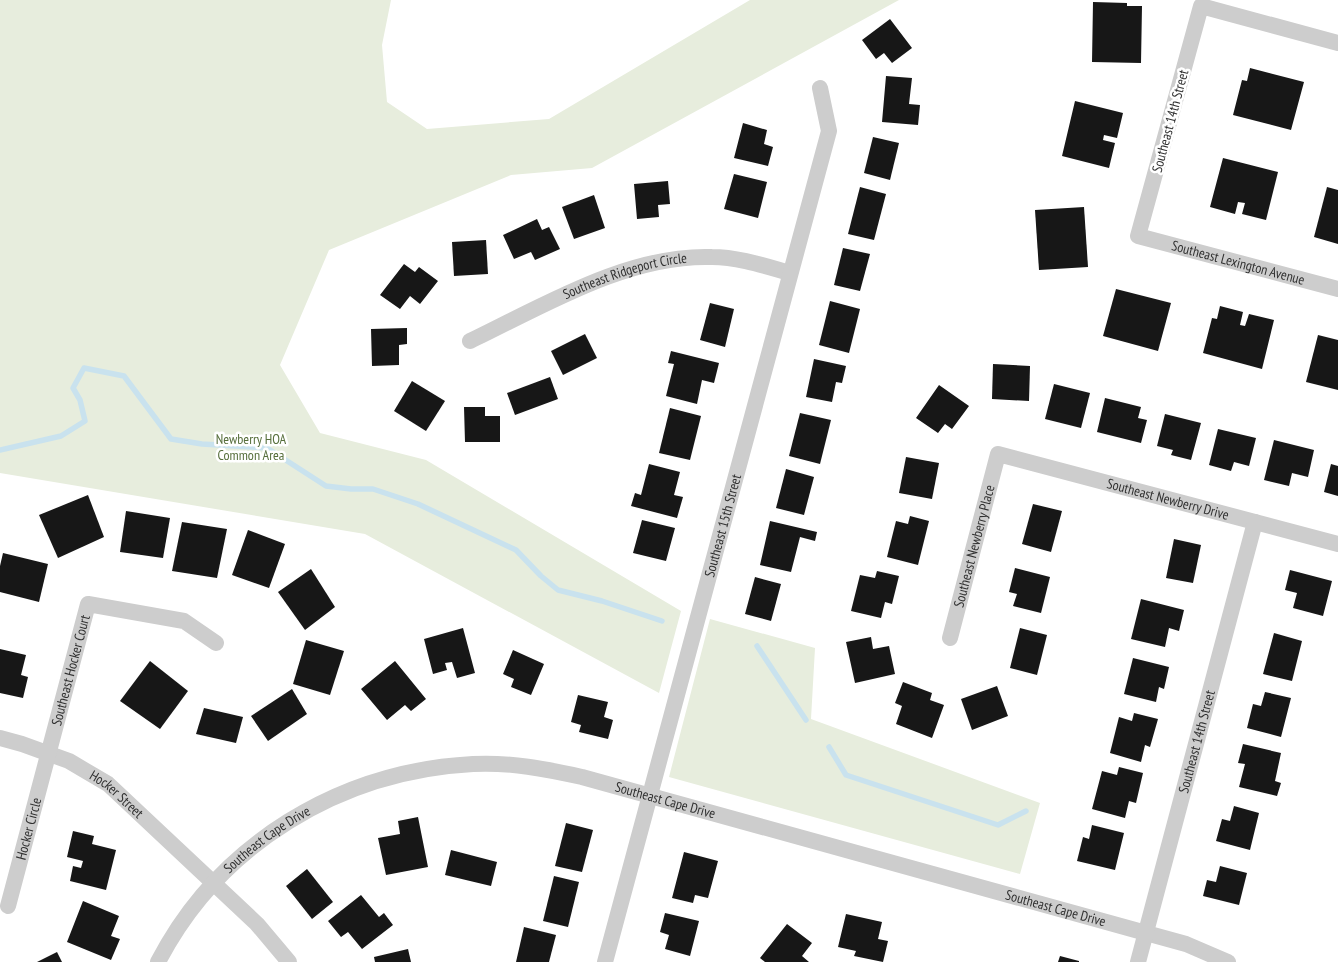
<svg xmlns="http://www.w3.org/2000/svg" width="1338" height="962" font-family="'PT Sans Narrow',sans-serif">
<rect width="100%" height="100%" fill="#fff"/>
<!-- green -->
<g fill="#e7eddd">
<polygon points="0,0 391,0 382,45 387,102 427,129 549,119 750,0 899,0 592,168 511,175 329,250 280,365 320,433 426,460 681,611 659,693 365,534 0,473"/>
<polygon points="710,619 815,648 811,719 1040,803 1020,874 669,777"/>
</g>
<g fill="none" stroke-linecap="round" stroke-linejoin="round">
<!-- stream -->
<g stroke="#c9e2ee" stroke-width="5.5">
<polyline points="0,450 61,436 85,421 80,400 73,388 84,368 124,376 171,439 202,444 267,448 326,486 351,489 373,489 418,504 516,550 541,576 558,590 602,601 662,621"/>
<polyline points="757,646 806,720"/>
<polyline points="829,747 846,775 998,825 1026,811"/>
</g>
</g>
<!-- building -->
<g fill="#171717">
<polygon points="1093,2 1127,3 1127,6 1142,6 1141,63 1092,62"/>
<polygon points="890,19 912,48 892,63 884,53 876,59 862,40"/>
<polygon points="1250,68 1304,82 1291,130 1233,115 1242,80 1247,81"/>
<polygon points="886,76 912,78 909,104 920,105 918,125 882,122"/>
<polygon points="1075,101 1123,113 1117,138 1104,135 1103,140 1115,143 1109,168 1062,156"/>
<polygon points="743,123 767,130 764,144 773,147 768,166 734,158"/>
<polygon points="873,137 899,143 890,180 864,173"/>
<polygon points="1223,158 1278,172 1266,220 1242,214 1245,203 1238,202 1235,214 1210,207"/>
<polygon points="734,174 767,182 758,218 724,209"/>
<polygon points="668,181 670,204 658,205 659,217 637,219 634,184"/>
<polygon points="860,187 886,194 874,240 848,234"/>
<polygon points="1327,187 1338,190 1338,244 1314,237"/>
<polygon points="594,195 605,228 574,239 562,207"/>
<polygon points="1084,207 1088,267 1039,270 1035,210"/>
<polygon points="537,219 542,230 549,227 560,249 535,260 531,252 514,259 503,235"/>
<polygon points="486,240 488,274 454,276 452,242"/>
<polygon points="843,248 870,254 860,291 834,285"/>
<polygon points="404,264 415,272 419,267 438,281 420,304 410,296 400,309 380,295"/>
<polygon points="1116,289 1171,303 1158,351 1103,336"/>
<polygon points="830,301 860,309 849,353 819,345"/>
<polygon points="710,303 734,309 725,347 700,340"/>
<polygon points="1220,306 1243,312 1240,325 1245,326 1249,314 1274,320 1262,369 1203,353 1212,318 1217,319"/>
<polygon points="407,328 407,344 399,345 399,365 372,366 371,329"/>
<polygon points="585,334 597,358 563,375 551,351"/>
<polygon points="1318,335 1338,340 1338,390 1306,382"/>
<polygon points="671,351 719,363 714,383 702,380 697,404 666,396 674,364 668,363"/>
<polygon points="814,359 846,366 842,383 836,382 832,402 806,397"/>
<polygon points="993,364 1030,366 1029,401 992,399"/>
<polygon points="550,377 558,399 515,415 507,393"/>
<polygon points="412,381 445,401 426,431 394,411"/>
<polygon points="1054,384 1090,393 1081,428 1045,419"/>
<polygon points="939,385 969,406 952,429 945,424 938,433 916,418"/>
<polygon points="1105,398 1141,407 1138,418 1147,420 1141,443 1097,432"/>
<polygon points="464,407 485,407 485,416 500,416 500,442 465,442"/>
<polygon points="670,408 701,416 690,460 659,453"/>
<polygon points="800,413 831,420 820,464 789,456"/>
<polygon points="1165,414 1201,423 1191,460 1171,455 1173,450 1157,446"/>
<polygon points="1218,429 1256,438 1249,466 1234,462 1231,471 1209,465"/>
<polygon points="1274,440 1314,450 1308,477 1292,473 1289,486 1264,480"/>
<polygon points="906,457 939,463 932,499 899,493"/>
<polygon points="649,464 680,472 674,495 683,497 677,518 631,506 635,493 641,495"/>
<polygon points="1331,464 1338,466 1338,496 1324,492"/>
<polygon points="786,469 814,477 804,515 776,508"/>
<polygon points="88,495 104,537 58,558 39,515"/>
<polygon points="1033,504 1062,511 1051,552 1022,544"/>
<polygon points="126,511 170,518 163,558 120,552"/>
<polygon points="910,516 929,521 918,565 887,557 896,521 908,524"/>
<polygon points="642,520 675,528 666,561 633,553"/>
<polygon points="770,521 817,532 815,541 800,537 791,572 760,565"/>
<polygon points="182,522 227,529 217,578 172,571"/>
<polygon points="248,530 285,544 269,588 232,575"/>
<polygon points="1174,539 1201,545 1193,583 1166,578"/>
<polygon points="3,553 48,564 39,602 0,592 0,566"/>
<polygon points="1015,568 1050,577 1041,613 1013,606 1017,594 1009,592"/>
<polygon points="311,569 335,607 305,630 278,592"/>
<polygon points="1290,570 1332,581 1323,616 1293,608 1297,593 1285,590"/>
<polygon points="877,571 899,576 892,604 885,602 881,618 851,611 860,575 875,578"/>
<polygon points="755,577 781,584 771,621 745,614"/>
<polygon points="1141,599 1184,610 1179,631 1169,628 1165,647 1131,639"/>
<polygon points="463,628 475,673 457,678 452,662 445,663 447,670 433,674 424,639"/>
<polygon points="1020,628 1047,635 1037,675 1010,668"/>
<polygon points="1274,633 1302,641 1292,681 1263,674"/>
<polygon points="871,637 873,649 889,646 895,674 855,683 846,642"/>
<polygon points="306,640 344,651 330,695 293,684"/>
<polygon points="0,649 26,655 21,675 28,677 23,698 0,693"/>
<polygon points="513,650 544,664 531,695 511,687 514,679 503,674"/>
<polygon points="1133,658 1169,667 1164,689 1159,687 1156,702 1124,694"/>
<polygon points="150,661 188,691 160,729 120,701"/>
<polygon points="395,661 426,699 411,711 405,705 387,720 361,689"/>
<polygon points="903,682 932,693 930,700 944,705 932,738 896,724 902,706 895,703"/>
<polygon points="997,686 1008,716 972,730 961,699"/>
<polygon points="292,689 307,714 268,741 251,716"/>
<polygon points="1265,692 1291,698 1281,737 1247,728 1253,704 1261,706"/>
<polygon points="578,695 608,702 604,717 613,720 608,739 579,732 581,725 571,722"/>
<polygon points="204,708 243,717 236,743 196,734"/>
<polygon points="1134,713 1158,719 1150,747 1145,745 1141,762 1110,753 1119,717 1132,721"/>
<polygon points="1243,744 1281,753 1275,781 1281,783 1277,796 1239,787 1245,764 1238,763"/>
<polygon points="1119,767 1143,773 1136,803 1129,801 1125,818 1092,809 1102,771 1117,775"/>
<polygon points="1234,806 1259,813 1250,850 1216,841 1222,819 1230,821"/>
<polygon points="418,817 428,867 386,875 378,838 400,834 398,821"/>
<polygon points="566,823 593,830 582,872 555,866"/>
<polygon points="1092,825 1124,833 1115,870 1077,861 1083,837 1089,839"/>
<polygon points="73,831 94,836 92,844 116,850 106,890 70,881 73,866 81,868 83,861 67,857"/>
<polygon points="451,850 497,862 491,886 445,875"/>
<polygon points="684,852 718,861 708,898 695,895 693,903 672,898"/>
<polygon points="1220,866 1247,873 1239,905 1203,896 1207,880 1216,882"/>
<polygon points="307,869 333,902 312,919 286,886"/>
<polygon points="554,876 579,882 568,927 543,921"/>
<polygon points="361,895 379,917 384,913 393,925 362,949 348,932 341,937 328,921"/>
<polygon points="83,901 119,916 111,936 120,939 111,960 67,942"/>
<polygon points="665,913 699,921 690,956 665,949 669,935 660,932"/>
<polygon points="846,914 882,922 878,939 888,941 883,962 854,956 856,951 838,947"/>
<polygon points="787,924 812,943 802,956 809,962 765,962 760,958"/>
<polygon points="524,927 556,935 549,962 516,962"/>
<polygon points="408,949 411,962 375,962 374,957"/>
<polygon points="57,952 62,962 37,962"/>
<polygon points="1060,956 1079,961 1079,962 1058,962"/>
</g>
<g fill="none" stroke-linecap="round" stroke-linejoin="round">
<!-- minor -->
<g stroke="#cdcdcd" stroke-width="16">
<path id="s1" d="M 1338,43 L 1201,6 L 1138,236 L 1338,289"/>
<path id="s2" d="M 470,341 C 543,306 628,254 712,257 C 738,257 765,266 790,273"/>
<path id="s3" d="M 950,638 L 998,454 L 1338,544"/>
<path id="s4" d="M 0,738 L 22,744 L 69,761 L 108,784 L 257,924 L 289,962"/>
<path id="s5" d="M 8,906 L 88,604 L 184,621 L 216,643"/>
<path id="s6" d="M 158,962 C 219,844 340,771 473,764 C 510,762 546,769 582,777 L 1146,933 L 1186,944 L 1228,962"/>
<path id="s7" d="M 605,962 L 829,131 L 820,88"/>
<path id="s8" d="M 1138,962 L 1255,522"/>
</g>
</g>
<g text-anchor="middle" stroke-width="5" stroke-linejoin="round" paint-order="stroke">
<!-- street labels -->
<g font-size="14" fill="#303030" stroke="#fff">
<text transform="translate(1170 121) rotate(-75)" y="5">Southeast 14th Street</text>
<text dy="5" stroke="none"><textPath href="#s1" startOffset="484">Southeast Lexington Avenue</textPath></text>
<text dy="5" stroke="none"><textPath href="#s2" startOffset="169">Southeast Ridgeport Circle</textPath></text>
<text dy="5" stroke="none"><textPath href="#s3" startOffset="366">Southeast Newberry Drive</textPath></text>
<text dy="5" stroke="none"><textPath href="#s7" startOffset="452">Southeast 15th Street</textPath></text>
<text dy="5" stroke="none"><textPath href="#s3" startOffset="95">Southeast Newberry Place</textPath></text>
<text dy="5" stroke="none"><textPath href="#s5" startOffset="244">Southeast Hocker Court</textPath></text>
<text dy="5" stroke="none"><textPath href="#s8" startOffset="228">Southeast 14th Street</textPath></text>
<text dy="5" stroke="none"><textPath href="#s4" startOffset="131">Hocker Street</textPath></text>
<text dy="5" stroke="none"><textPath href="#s6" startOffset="586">Southeast Cape Drive</textPath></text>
<text dy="5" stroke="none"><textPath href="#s5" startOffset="80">Hocker Circle</textPath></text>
<text dy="5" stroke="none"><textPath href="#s6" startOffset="166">Southeast Cape Drive</textPath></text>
<text dy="5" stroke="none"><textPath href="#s6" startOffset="991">Southeast Cape Drive</textPath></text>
</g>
<!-- park labels -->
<g font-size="14" fill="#566e3b" stroke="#fff">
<text x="251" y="444">Newberry HOA<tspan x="251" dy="16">Common Area</tspan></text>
</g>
</g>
</svg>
